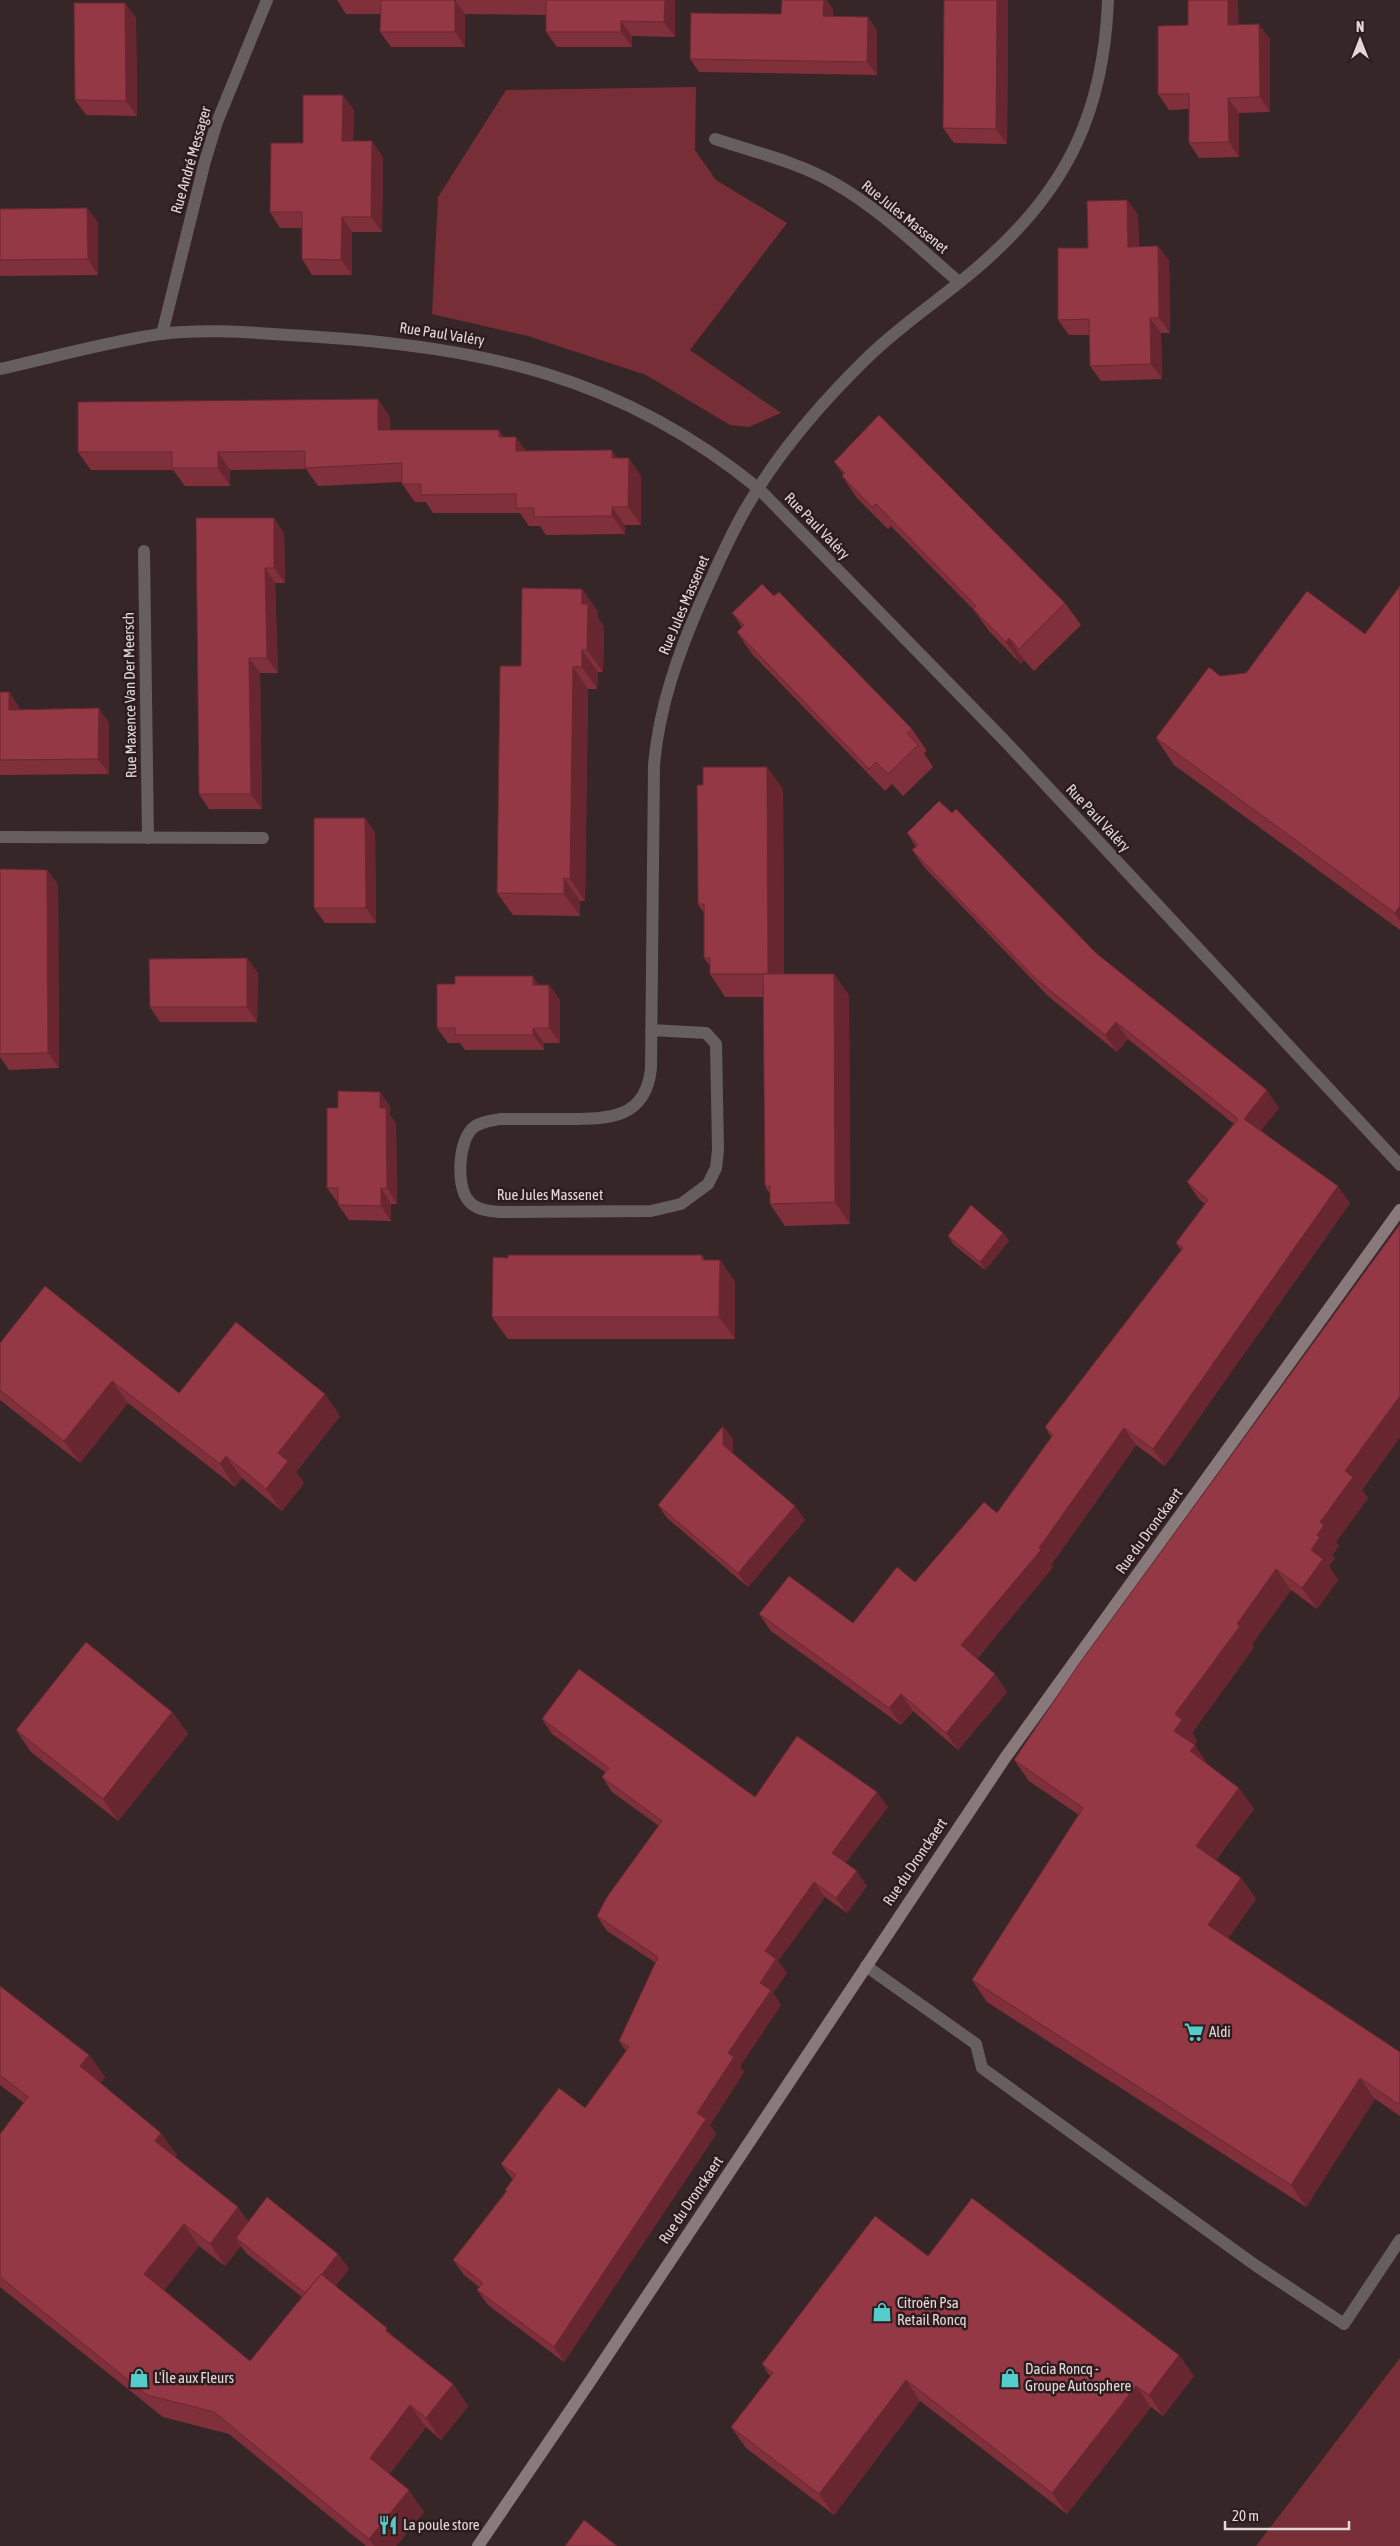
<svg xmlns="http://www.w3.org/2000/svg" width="1400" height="2546" font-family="'Asap Condensed',sans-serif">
<rect width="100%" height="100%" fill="#362627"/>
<!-- green -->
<g fill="#772e37">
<polygon points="696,87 695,150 716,180 787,223 690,350 781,413 749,427 730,425 646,375 528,336 432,314 438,197 506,90"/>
<polygon points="1400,2358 1400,2546 1256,2546"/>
</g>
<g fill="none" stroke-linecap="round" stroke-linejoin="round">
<!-- lane -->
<polyline stroke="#675e5e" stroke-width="12" points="866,1966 976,2044 982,2068 1255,2265 1344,2324 1400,2240"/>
<!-- street -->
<g stroke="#675e5e" stroke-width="12">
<path d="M 715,139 C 754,152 798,162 834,183 C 880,209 919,248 959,282"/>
<polyline points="162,334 205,161 217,122 267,0"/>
<path d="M 0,369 C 53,357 107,342 160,334 C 207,328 258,333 305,336 C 480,347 619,374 759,489 L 1004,740 L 1400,1165"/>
<polyline points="144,551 148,838"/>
<polyline points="0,837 263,838"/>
<path d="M 651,1030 L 706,1033 L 716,1044 L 718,1150 L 716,1168 L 708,1184 L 681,1204 L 651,1211 L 500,1212 C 489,1211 475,1210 468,1200 C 456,1186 458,1139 474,1127 C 482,1121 491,1121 500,1119 C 522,1119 543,1119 565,1119 C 607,1119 646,1120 651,1068 L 654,765 C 659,707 678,654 701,601 C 715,571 728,539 745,510 C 777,454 820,404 866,359 C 903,322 949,294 987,259 C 1069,186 1104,109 1108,0"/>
</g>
<!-- secondary -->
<polyline stroke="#887a7b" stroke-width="12" points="478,2546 589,2383 1005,1758 1400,1210"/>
</g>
<!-- wall -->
<g fill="#7f303b" fill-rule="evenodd">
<polygon points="337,0 675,0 675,37 632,36 632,47 557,47 546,32 546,15 465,14 465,47 391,47 380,32 380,14 346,14"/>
<polygon points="944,0 1008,0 1007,144 954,143 943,128"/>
<polygon points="833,9 833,16 877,30 877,75 699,72 690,59 781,14"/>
<polygon points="136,18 137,116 86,115 75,100"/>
<polygon points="1239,24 1270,39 1270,112 1239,113 1239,157 1199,158 1189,143 1189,109 1169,110 1158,94 1188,25"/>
<polygon points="354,110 353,141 383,157 382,232 352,232 352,275 312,275 302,259 302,228 280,228 270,212 303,143"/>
<polygon points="1127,200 1138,215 1139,247 1158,246 1169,261 1170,333 1161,333 1162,379 1101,381 1090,366 1090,335 1069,335 1058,320 1088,248"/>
<polygon points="87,208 98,223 98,275 0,276 0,209"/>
<polygon points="390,417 390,430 499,430 503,437 526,451 618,458 641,476 641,525 625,525 625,534 546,535 540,526 529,526 520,513 433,513 426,502 415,502 402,484 402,482 318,486 306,469 230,470 230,486 185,486 173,470 91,470 78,452"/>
<polygon points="834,462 1065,603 1081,625 1034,671 1024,660 1021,664 989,631 973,609 891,526 888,529 857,498 842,476 844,475"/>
<polygon points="196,518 284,533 285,583 275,583 278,673 260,673 262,809 209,809 199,794"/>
<polygon points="1400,586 1400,930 1174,765 1156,738 1220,676 1246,673 1365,634"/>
<polygon points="774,596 912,729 927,751 924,753 933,767 903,796 892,784 885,791 752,654 737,632 742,627 732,613"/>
<polygon points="598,611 598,618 604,627 603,672 598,672 597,689 588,689 585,901 580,901 580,916 513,915 497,893 521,666"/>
<polygon points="0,692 9,692 19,707 19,709 109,723 109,774 0,775"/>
<polygon points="783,789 784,974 834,974 849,996 850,1224 785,1226 770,1204 770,1194 765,1186 763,997 725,997 710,974 710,966 704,958 704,913 698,904"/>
<polygon points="365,818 375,833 376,923 325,923 314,908"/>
<polygon points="907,833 1096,953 1279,1108 1261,1130 1350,1203 1165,1466 1136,1445 1051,1565 1053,1567 977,1659 1007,1692 958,1750 913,1711 901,1725 771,1631 759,1614 853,1623 915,1582 997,1513 1051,1437 1045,1427 1181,1250 1176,1243 1205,1204 1199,1199 1187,1182 1234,1124 1128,1039 1117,1052 1048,996 924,867 912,850 916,847"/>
<polygon points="0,869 47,870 58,885 59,1068 9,1070 0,1057"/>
<polygon points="258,973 257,1022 160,1022 150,1007"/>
<polygon points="539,985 549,985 560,1000 560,1043 544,1043 544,1050 465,1050 460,1043 448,1043 437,1028"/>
<polygon points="380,1092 390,1107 390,1115 396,1124 397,1204 391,1204 391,1221 349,1220 338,1205 338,1203 327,1188 338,1108"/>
<polygon points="1400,1224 1400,1437 1362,1490 1368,1498 1336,1542 1339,1546 1332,1555 1335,1558 1329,1566 1338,1580 1317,1609 1291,1590 1252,1644 1254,1647 1192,1733 1197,1741 1194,1745 1208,1765 1254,1809 1216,1860 1241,1878 1256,1899 1228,1938 1400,2052 1400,2116 1375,2099 1306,2207 987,2002 972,1980 1079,1815 1029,1781 1014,1760"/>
<polygon points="1003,1233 1009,1241 985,1270 953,1244 948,1236"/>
<polygon points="702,1255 705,1260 720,1260 735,1282 735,1339 508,1339 492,1317 508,1258"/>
<polygon points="0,1343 179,1393 340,1416 296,1472 304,1483 282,1511 242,1478 235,1487 128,1403 80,1463 0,1400"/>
<polygon points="733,1439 733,1453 805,1520 748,1587 667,1518 658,1505"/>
<polygon points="172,1712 188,1734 118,1821 31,1752 16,1730"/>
<polygon points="542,1719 755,1797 888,1807 845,1863 867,1886 847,1913 825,1897 778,1961 787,1973 773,1993 781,2005 740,2066 744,2072 710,2125 716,2134 564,2362 488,2305 477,2290 479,2287 464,2275 453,2260 506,2191 505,2190 513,2180 501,2164 585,2108 626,2051 619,2041 656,1963 607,1931 597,1916 659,1826 612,1792 602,1777 605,1772 552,1734"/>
<path d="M 0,1986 L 89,2055 L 105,2077 L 100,2083 L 177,2155 L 175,2157 L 248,2222 L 338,2254 L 349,2269 L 335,2286 L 393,2336 L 453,2384 L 468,2406 L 441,2440 L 426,2427 L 389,2474 L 424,2512 L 396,2546 L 366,2546 L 229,2434 L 163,2417 L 0,2287 L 0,2134 L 24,2103 L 0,2085 ZM 199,2246 L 225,2266 L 241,2246 L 246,2253 L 302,2297 L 250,2361 L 164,2290 Z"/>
<polygon points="928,2256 1194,2376 1163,2416 1151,2407 1067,2514 920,2401 834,2515 746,2448 731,2427 770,2376 762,2364"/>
</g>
<!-- shaded-wall -->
<g fill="#682730">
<polygon points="455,0 465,14 465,47 455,32"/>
<polygon points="665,0 675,0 675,37 664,22"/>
<polygon points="824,0 827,0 833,9 832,29 823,16"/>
<polygon points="997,0 1008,0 1007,144 996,129"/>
<polygon points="1228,0 1238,0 1239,40 1228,25"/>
<polygon points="125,3 136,18 137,116 126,101"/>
<polygon points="868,17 877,30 877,75 867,62"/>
<polygon points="621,21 632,36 632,47 621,32"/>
<polygon points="1259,24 1270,39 1270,112 1260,97"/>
<polygon points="343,95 354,110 353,157 342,141"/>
<polygon points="1228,98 1239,113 1239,157 1229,142"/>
<polygon points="372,141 383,157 382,232 371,217"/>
<polygon points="1127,200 1138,215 1139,262 1128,247"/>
<polygon points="87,208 98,223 98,275 88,259"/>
<polygon points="342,217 352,232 352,275 341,260"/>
<polygon points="1158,246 1169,261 1170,333 1159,318"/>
<polygon points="1150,318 1161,333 1162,379 1151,364"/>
<polygon points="378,399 390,417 391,448 378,430"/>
<polygon points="499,430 511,448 499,437"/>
<polygon points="516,437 529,455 516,451"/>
<polygon points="612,450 625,468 612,458"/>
<polygon points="218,452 230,470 230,486 218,468"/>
<polygon points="629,458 641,476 641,525 628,507"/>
<polygon points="612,507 625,525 625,534 612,516"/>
<polygon points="274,518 284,533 285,583 274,568"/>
<polygon points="265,568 275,583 278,673 267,658"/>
<polygon points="582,589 598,611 598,618 604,627 603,672 587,650 582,604"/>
<polygon points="1009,638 1024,660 1021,664 1006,642"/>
<polygon points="582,650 598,672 597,689 582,667"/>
<polygon points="249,658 260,673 262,809 251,794"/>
<polygon points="573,667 588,689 585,901 570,879"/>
<polygon points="9,692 19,707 19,725 9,710"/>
<polygon points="99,708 109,723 109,774 98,759"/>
<polygon points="767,767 783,789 784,997 768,974"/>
<polygon points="365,818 375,833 376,923 366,908"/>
<polygon points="47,870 58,885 59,1068 48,1053"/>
<polygon points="564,878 580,901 580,916 564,894"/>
<polygon points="1400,906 1400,921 1395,913"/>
<polygon points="247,958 258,973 257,1022 247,1007"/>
<polygon points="834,974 849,996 850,1224 835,1202"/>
<polygon points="533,976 544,992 533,985"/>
<polygon points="549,985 560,1000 560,1043 549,1028"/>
<polygon points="1116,1022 1128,1039 1117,1052 1105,1035"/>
<polygon points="533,1028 544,1043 544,1050 533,1035"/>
<polygon points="1267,1090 1279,1108 1256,1136 1244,1119"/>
<polygon points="380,1092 390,1107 390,1115 396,1124 397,1204 387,1188 380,1108"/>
<polygon points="1338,1186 1350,1203 1165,1466 1153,1449"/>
<polygon points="381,1188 391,1204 391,1221 381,1206"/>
<polygon points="1003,1233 1009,1241 985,1270 980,1262"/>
<polygon points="720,1260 735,1282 735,1339 719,1317"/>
<polygon points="112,1381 128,1403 80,1463 64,1441"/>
<polygon points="325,1394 340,1416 296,1472 304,1483 282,1511 266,1489 278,1453"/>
<polygon points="1400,1396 1400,1437 1362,1490 1368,1498 1336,1542 1339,1546 1332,1555 1335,1558 1329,1566 1338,1580 1317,1609 1302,1588 1311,1550 1317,1535 1320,1522 1345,1471"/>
<polygon points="723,1426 733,1439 733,1459 723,1445"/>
<polygon points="1124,1428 1136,1445 1051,1565 1053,1567 973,1663 961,1645 1039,1548"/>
<polygon points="226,1456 242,1478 235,1487 220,1464"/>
<polygon points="795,1506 805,1520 748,1587 738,1573"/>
<polygon points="1276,1569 1291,1590 1252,1644 1254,1647 1192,1733 1197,1741 1189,1752 1174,1731 1175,1714 1237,1624"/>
<polygon points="995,1674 1007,1692 958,1750 946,1733"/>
<polygon points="901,1694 913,1711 901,1725 889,1708"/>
<polygon points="172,1712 188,1734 118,1821 103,1799"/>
<polygon points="1195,1745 1209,1766 1190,1751"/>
<polygon points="1239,1788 1254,1809 1210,1867 1196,1846"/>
<polygon points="877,1792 888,1807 842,1868 832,1853"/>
<polygon points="857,1871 867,1886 847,1913 836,1898"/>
<polygon points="1241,1878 1256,1899 1223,1946 1208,1925"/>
<polygon points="814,1882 825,1897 778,1961 787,1973 773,1993 781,2005 740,2066 744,2072 710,2125 716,2134 564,2362 554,2347 697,2113 728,2053 765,1951"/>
<polygon points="89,2055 105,2077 96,2089 80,2066"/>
<polygon points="1360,2078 1375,2099 1306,2207 1291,2185"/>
<polygon points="161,2133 177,2155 170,2163 155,2141"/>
<polygon points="238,2207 254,2229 236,2238 241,2246 225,2266 210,2244"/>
<polygon points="184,2224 199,2246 160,2296 144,2274"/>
<polygon points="338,2254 349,2269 317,2309 306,2294"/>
<polygon points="1179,2355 1194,2376 1163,2416 1149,2395"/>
<polygon points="906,2380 920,2401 834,2515 819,2494"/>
<polygon points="453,2384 468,2406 441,2440 426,2418"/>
<polygon points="1136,2386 1151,2407 1067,2514 1052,2493"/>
<polygon points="410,2405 426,2427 385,2480 370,2458"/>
<polygon points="409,2490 424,2512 396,2546 374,2546 369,2539"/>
</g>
<!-- building -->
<g fill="#943845" stroke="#682730">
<polygon points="381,0 455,0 455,32 380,32"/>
<polygon points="546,0 665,0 664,22 621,21 621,32 546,32"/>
<polygon points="782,0 824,0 823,16 868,17 867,62 690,59 691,13 781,14"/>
<polygon points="944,0 997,0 996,129 943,128"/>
<polygon points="1188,0 1228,0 1228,25 1259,24 1260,97 1228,98 1229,142 1189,143 1189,94 1158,94 1158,26 1188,25"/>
<polygon points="74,3 125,3 126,101 75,100"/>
<polygon points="303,95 343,95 342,141 372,141 371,217 342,217 341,260 302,259 302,212 270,212 271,143 303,143"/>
<polygon points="1127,200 1128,247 1158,246 1159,318 1150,318 1151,364 1090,366 1089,319 1058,320 1058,248 1088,248 1087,201"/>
<polygon points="87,208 88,259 0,260 0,209"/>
<polygon points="378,399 378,430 499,430 499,437 516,437 516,451 612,450 612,458 629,458 628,507 612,507 612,516 534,517 534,508 516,508 516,494 421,495 421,484 402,484 402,463 305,468 305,451 218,452 218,468 172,468 172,452 78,452 78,402"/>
<polygon points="879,415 1065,603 1019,649 1009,638 1006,642 973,609 976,606 876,504 872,507 842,476 845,473 834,462"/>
<polygon points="196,518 274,518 274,568 265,568 267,658 249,658 251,794 199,794"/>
<polygon points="762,584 774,596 779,592 912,729 907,733 918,745 888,774 876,762 869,769 737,632 744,625 732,613"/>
<polygon points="1400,586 1400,906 1395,913 1156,738 1209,667 1220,676 1246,673 1307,591 1365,634"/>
<polygon points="522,588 582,589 582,604 588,604 587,650 582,650 582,667 573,667 570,879 564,878 564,894 497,893 500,666 521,666"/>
<polygon points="0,692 9,692 9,710 99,708 98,759 0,760"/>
<polygon points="703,767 767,767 768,974 710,974 710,958 704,958 704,904 698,904 697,785 703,785"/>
<polygon points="939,801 952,813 956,809 1096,953 1267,1090 1244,1119 1338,1186 1153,1449 1124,1428 1039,1548 1041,1550 961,1645 995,1674 946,1733 901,1694 889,1708 759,1614 789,1576 853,1623 897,1567 915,1582 984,1502 997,1513 1053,1435 1045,1427 1183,1248 1176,1243 1208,1200 1187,1182 1238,1119 1116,1022 1105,1035 1036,979 912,850 918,845 907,833"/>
<polygon points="314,818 365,818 366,908 314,908"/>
<polygon points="0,869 47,870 48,1053 0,1054"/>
<polygon points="247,958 247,1007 150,1007 149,959"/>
<polygon points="763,974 834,974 835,1202 770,1204 770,1186 765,1186"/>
<polygon points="455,976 533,976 533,985 549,985 549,1028 533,1028 533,1035 455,1035 455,1028 437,1028 437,984 455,984"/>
<polygon points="338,1091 380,1092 380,1108 386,1108 387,1188 381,1188 381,1206 338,1205 338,1188 327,1188 327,1108 338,1108"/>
<polygon points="971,1205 1003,1233 980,1262 948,1236"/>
<polygon points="1400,1224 1400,1396 1345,1471 1353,1477 1320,1522 1324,1525 1317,1535 1320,1537 1311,1550 1323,1559 1302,1588 1276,1569 1237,1624 1240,1626 1175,1714 1182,1720 1174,1731 1195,1745 1190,1751 1239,1788 1196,1846 1241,1878 1208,1925 1400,2052 1400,2101 1398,2104 1360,2078 1291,2185 972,1980 1083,1808 1014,1760 1079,1664"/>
<polygon points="508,1255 702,1255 702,1260 720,1260 719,1317 492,1317 493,1257 508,1258"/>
<polygon points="45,1286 179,1393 236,1322 325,1394 278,1453 288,1461 266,1489 226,1456 220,1464 112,1381 64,1441 0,1390 0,1343"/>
<polygon points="723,1426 723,1445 795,1506 738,1573 658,1505"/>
<polygon points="86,1642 172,1712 103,1799 16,1730"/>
<polygon points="579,1669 755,1797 797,1736 877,1792 832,1853 857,1871 836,1898 814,1882 765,1951 776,1959 760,1983 771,1990 728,2053 734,2057 697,2113 706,2119 554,2347 477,2290 483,2283 453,2260 507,2191 505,2190 516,2175 501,2164 559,2088 585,2108 629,2047 619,2041 658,1957 597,1916 607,1897 662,1821 602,1777 609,1768 542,1719"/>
<polygon points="0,1986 89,2055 80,2066 161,2133 155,2141 238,2207 210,2244 184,2224 144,2274 250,2361 321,2274 387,2328 386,2331 453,2384 426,2418 410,2405 370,2458 409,2490 369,2539 214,2412 147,2395 0,2277 0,2134 28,2097 0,2075"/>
<polygon points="267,2197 338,2254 322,2274 321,2274 305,2293 236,2238"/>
<polygon points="972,2198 1179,2355 1149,2395 1136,2386 1052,2493 906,2380 819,2494 731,2427 773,2373 762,2364 875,2216 928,2256"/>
<polygon points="584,2520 617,2546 565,2546"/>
</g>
<!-- icons -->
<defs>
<symbol id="supermarket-bare" viewBox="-9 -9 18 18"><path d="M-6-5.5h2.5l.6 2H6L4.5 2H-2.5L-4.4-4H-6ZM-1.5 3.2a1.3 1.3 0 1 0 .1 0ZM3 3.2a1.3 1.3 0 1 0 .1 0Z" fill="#52cdcc" stroke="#2c1c1d" stroke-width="2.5" paint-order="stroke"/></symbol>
<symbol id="shop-bare" viewBox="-9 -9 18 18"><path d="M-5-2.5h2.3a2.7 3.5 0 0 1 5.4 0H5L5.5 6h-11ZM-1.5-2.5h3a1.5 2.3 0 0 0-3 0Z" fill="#52cdcc" stroke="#2c1c1d" stroke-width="2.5" paint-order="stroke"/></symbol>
<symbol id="restaurant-bare" viewBox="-9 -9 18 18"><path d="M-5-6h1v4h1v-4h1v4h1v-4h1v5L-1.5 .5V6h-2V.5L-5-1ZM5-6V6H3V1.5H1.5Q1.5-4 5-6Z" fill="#52cdcc" stroke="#2c1c1d" stroke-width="2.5" paint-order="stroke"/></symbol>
</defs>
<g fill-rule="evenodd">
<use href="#supermarket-bare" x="1180" y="2018" width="28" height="28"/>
<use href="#shop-bare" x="868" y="2298" width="28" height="28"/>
<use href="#shop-bare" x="125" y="2364" width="28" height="28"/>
<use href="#shop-bare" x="996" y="2364" width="28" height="28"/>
<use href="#restaurant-bare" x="374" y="2511" width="28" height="28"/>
</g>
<g text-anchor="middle" stroke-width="5" stroke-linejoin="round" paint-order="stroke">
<!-- street labels -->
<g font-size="15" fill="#e3d8d8" stroke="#2c1c1d">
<text transform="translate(191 160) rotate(-74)" y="5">Rue André Messager</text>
<text transform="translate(905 217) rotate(39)" y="5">Rue Jules Massenet</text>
<text transform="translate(442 334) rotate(9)" y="5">Rue Paul Valéry</text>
<text transform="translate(817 526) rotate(46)" y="5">Rue Paul Valéry</text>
<text transform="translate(684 605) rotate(-67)" y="5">Rue Jules Massenet</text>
<text transform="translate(130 695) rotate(-91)" y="5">Rue Maxence Van Der Meersch</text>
<text transform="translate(1098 818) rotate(47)" y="5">Rue Paul Valéry</text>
<text x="550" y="1200">Rue Jules Massenet</text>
<text transform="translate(1149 1531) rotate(-54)" y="5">Rue du Dronckaert</text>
<text transform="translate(915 1862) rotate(-56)" y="5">Rue du Dronckaert</text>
<text transform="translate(691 2200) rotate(-56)" y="5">Rue du Dronckaert</text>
</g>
<!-- poi labels -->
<g font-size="15" fill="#e3d8d8" stroke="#2c1c1d" text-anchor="start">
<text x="1209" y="2037">Aldi</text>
<text x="897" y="2308">Citroën Psa<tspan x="897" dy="17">Retail Roncq</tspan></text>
<text x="1025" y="2374">Dacia Roncq -<tspan x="1025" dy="17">Groupe Autosphere</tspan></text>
<text x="154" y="2383">L'Île aux Fleurs</text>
<text x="403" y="2530">La poule store</text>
</g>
</g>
<!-- north arrow -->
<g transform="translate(1360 40)" stroke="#2c1c1d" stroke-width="4" paint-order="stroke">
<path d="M0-4L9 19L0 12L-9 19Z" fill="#e3d8d8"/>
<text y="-8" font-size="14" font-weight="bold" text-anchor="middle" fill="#e3d8d8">N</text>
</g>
<!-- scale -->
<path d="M1225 2521v8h124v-8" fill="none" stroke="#e3d8d8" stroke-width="2.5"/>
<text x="1232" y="2521" font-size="15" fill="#e3d8d8" stroke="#2c1c1d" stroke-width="4" paint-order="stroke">20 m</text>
</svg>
